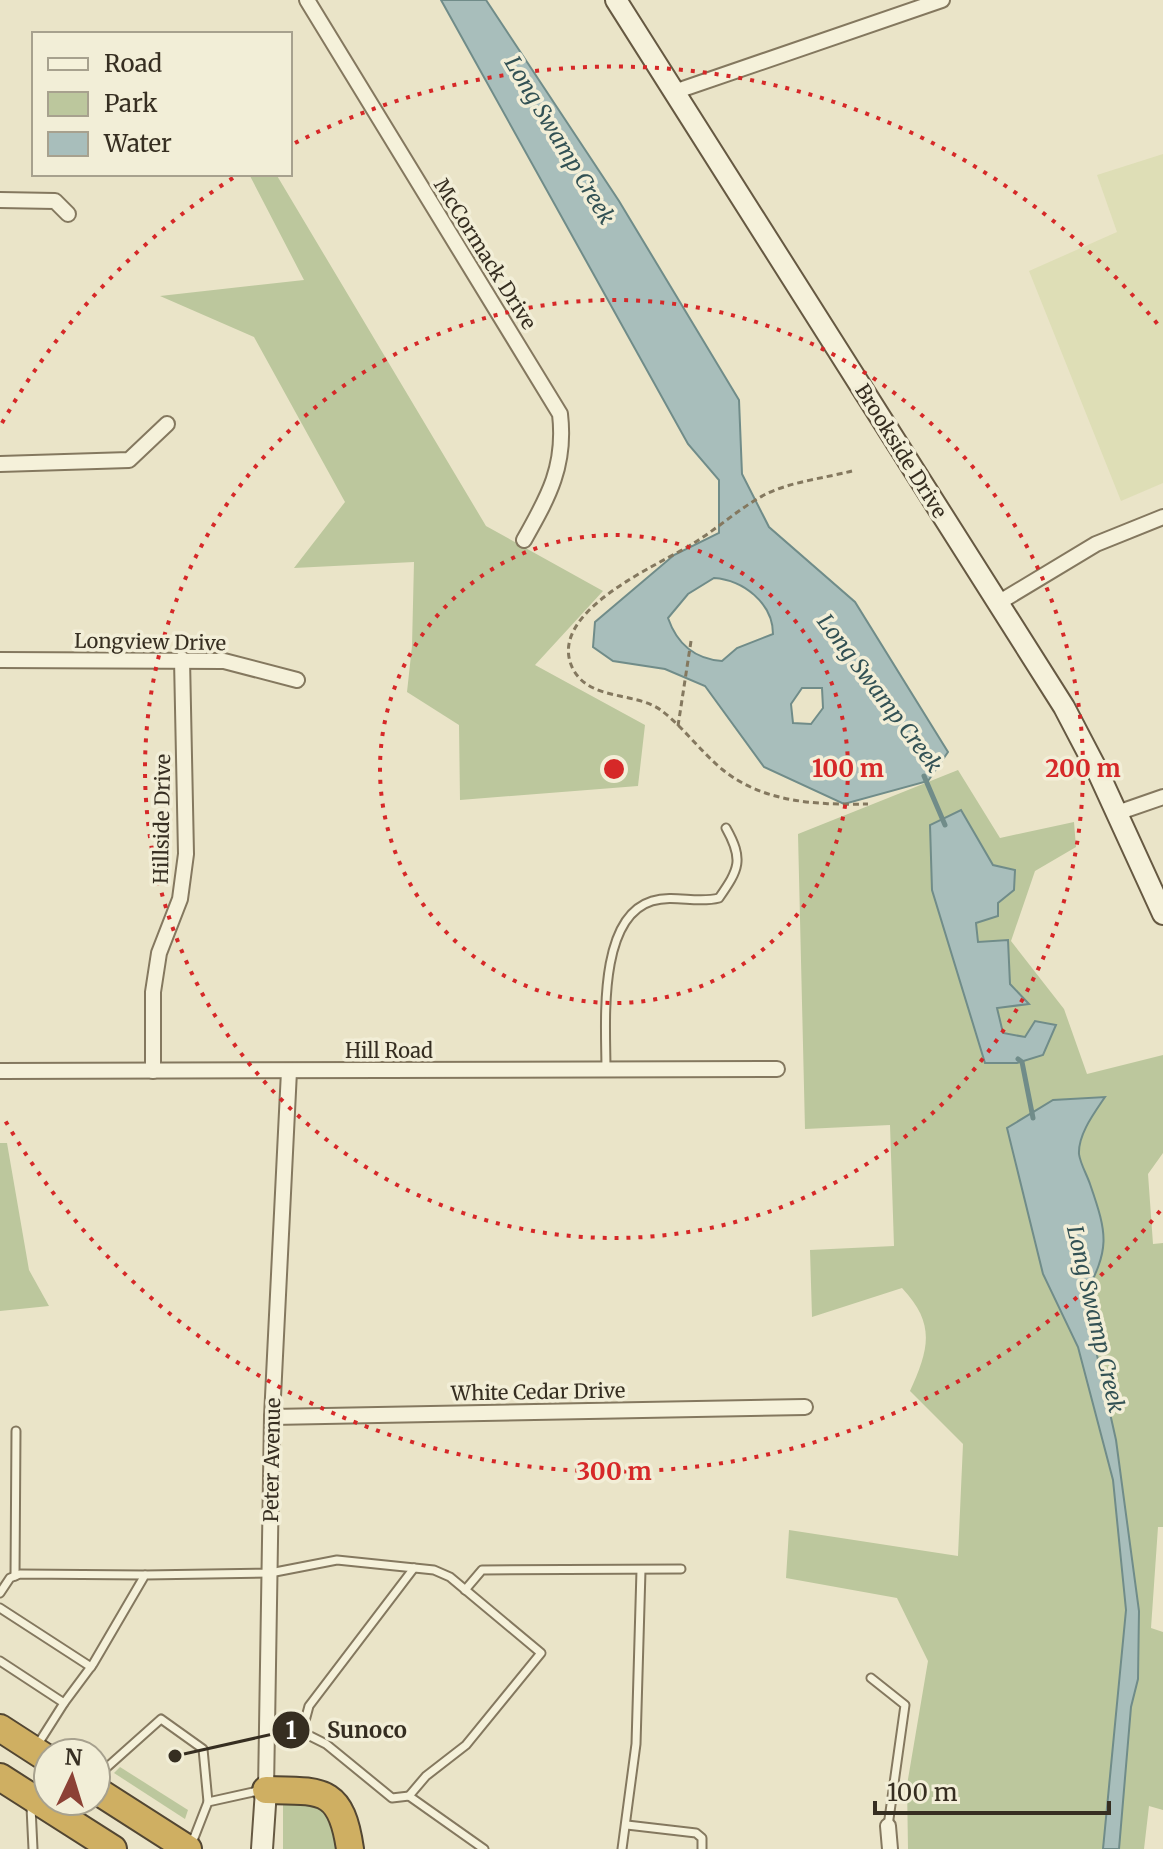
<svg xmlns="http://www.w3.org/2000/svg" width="1163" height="1849" font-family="Merriweather,serif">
<rect width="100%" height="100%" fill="#eae4c8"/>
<!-- farmland -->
<polygon fill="#dedeb6" points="1163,154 1163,483 1121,501 1029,271 1117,232 1097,175"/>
<!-- green -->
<g fill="#bcc79d">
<polygon points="249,174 276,174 486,526 603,591 535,665 645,725 638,786 460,800 459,725 407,692 412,646 414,562 294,568 345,502 254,337 160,296 304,280"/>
<path d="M 958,770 L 1000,838 L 1074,822 L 1076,847 L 1035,871 L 1011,941 L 1064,1009 L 1087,1074 L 1163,1055 L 1163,1153 L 1148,1174 L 1153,1244 L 1163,1243 L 1163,1527 L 1158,1527 L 1151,1628 L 1163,1632 L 1163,1810 L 1149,1806 L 1144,1849 L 908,1849 L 907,1785 L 928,1661 L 897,1598 L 786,1578 L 789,1530 L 958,1556 L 963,1444 L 910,1391 C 929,1349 936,1324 902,1288 L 812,1317 L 810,1250 L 894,1246 L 890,1125 L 805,1129 L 798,834 Z"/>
<polygon points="0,1143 7,1143 29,1270 49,1306 0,1311"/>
<polygon points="120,1767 188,1810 185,1819 114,1773"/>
<polygon points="323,1801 340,1849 283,1849 283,1802"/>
</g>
<!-- water -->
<g fill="#a8bebb" stroke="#708c89" stroke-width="2" fill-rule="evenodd">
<path d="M 441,0 L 486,0 L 619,201 L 739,400 L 742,474 L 769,527 L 855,602 L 948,752 L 928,781 L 844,804 L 764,767 L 705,686 L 665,669 L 613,661 L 593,647 L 595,622 L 674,555 L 719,533 L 719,480 L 688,444 ZM 714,578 C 743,580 773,603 773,634 L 737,648 L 722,661 C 695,659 677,644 668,618 L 688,594 ZM 802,688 L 822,688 L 823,708 L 811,724 L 793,723 L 791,704 Z"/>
<polygon points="961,810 993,865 1015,870 1014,890 998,903 998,916 976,923 978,942 1008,940 1010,984 1029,1004 997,1008 1003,1033 1025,1037 1035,1021 1056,1025 1043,1055 1017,1063 985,1063 932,890 930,825"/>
<path d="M 1105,1097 C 1095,1112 1078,1134 1079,1154 C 1080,1163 1087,1175 1090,1184 C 1108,1236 1110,1248 1084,1297 L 1116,1440 L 1139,1611 L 1138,1679 L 1131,1707 L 1119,1849 L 1103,1849 L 1126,1610 L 1113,1480 L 1078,1347 L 1043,1274 L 1007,1128 L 1053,1100 Z"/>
</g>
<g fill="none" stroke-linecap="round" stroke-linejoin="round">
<!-- stream -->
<g stroke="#708c89" stroke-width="5">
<polyline points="924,776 945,825"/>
<polyline points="1018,1059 1022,1062 1033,1118"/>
</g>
<defs>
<g id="lane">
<path d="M 606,1070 C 606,1025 597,918 652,901 C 675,894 696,904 719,898 C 739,869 744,860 726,828"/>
<polyline points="15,1576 16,1431"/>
<polyline points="465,1590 482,1570 681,1569"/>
<polyline points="0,1593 10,1578 20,1574 145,1575"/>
<polyline points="0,1608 91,1667"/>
<polyline points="0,1661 64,1703 38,1744"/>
<polyline points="871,1678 905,1705 888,1826"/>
<polyline points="64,1703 93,1664 145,1575 270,1573 337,1560 434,1570 450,1577 541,1653 466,1745 426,1776 409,1796"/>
<polyline points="268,1731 302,1732 326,1744 392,1798 409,1796 484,1849"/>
<polyline points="302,1732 309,1706 414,1568"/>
<polyline points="96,1777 161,1719 203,1749 208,1802"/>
<polyline points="31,1807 33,1849"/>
<polyline points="627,1825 696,1833 702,1838 702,1849"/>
<polyline points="192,1843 208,1802 262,1790"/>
<polyline points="622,1849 636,1744 641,1570"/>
</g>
<g id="street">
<path d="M 307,0 L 560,414 C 566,465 549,496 524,540"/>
<polyline points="674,92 942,0"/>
<polyline points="0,200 55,201 68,214"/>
<polyline points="0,464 129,460 167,424"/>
<polyline points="998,603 1096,544 1163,517"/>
<polyline points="0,660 224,661 297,680"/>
<polyline points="1117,813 1163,797"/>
<polyline points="0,1071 777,1069"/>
<polyline points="153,1071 153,992 159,953 180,899 186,854 182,659"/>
<polyline points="272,1417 805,1407"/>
<polyline points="266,1790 272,1417 289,1071"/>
<polyline points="888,1826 890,1849"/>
</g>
<g id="secondary">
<polyline points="616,0 1064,707 1097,770 1163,914"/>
<polyline points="262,1849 266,1790"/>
</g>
<g id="highway">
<polyline points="0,1728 48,1759"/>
<polyline points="0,1777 113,1849"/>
<polyline points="96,1790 188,1849"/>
<path d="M 266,1790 C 322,1791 341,1787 350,1849"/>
</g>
</defs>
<!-- lane casing -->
<use href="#lane" stroke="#84785f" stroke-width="11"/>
<!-- street casing -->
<use href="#street" stroke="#84785f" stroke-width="18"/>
<!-- secondary casing -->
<use href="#secondary" stroke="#665942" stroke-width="24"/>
<!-- highway casing -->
<use href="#highway" stroke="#524632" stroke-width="30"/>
<!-- path -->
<g stroke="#84785f" stroke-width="3" stroke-dasharray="6 4" stroke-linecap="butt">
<path d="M 852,471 C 825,478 789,482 764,495 C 740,508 718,528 694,543 C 659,565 547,611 572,667 C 588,702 637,691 662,711 C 684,728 701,752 723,770 C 764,803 818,805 868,804"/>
<polyline points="678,726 691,641"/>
</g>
<!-- lane -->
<use href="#lane" stroke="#f5f1da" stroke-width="7"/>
<!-- street -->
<use href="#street" stroke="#f5f1da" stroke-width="14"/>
<!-- secondary -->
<use href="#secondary" stroke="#f5f1da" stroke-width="20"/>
<!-- highway -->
<use href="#highway" stroke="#cfaf62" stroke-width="26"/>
</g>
<!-- distance rings -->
<g fill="none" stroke="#d62828" stroke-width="4" stroke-dasharray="4 8">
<circle cx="614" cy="769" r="234"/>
<circle cx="614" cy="769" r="469"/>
<path d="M1160 1211A703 703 0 0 1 2 1115M2 423A703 703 0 0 1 236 176M295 143A703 703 0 0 1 1160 327"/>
</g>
<g text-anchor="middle" stroke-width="7" stroke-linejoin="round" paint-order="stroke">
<!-- street labels -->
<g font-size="20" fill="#362e21" stroke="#f2eed7">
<text transform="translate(485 254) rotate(58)" y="7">McCormack Drive</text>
<text transform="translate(901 451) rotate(58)" y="7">Brookside Drive</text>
<text transform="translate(150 642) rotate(1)" y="7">Longview Drive</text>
<text transform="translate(162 819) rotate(-89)" y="7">Hillside Drive</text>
<text x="389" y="1058">Hill Road</text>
<text transform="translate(538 1392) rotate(-1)" y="7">White Cedar Drive</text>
<text transform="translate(272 1460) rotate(-89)" y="7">Peter Avenue</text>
</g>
<!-- water labels -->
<g font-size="22" font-style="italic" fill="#325154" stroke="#f2eed7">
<text transform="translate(560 140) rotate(59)" y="8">Long Swamp Creek</text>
<text transform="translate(880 693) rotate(53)" y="8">Long Swamp Creek</text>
<text transform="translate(1096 1319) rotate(77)" y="8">Long Swamp Creek</text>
</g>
</g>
<circle cx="614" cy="769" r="12" fill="#d62828" stroke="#f2eed7" stroke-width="4"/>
<g font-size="24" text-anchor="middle" font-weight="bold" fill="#d62828" stroke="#f2eed7" stroke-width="7" stroke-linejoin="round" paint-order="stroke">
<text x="848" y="777">100 m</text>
<text x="1083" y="777">200 m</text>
<text x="614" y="1480">300 m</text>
</g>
<!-- callouts -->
<path fill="none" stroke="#362e21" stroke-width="3" d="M175 1756L291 1730"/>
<g fill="#362e21" stroke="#f2eed7" stroke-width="3">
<circle cx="175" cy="1756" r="8"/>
<circle cx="291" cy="1730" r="20"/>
</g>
<g font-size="24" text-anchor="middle" font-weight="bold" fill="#fff">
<text x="291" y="1739">1</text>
</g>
<g font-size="22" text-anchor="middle" font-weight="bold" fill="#362e21" stroke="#f2eed7" stroke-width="7" stroke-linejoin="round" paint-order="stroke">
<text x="367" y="1738">Sunoco</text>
</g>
<!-- legend -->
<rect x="32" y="32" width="260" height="144" fill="#f2eed7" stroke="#a7a18e" stroke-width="2"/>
<rect x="48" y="58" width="40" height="12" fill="#f5f1da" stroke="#a7a18e" stroke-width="2"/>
<text x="104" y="72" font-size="24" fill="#362e21">Road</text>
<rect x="48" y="92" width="40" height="24" fill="#bcc79d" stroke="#a7a18e" stroke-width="2"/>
<text x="104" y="112" font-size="24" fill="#362e21">Park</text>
<rect x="48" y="132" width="40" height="24" fill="#a8bebb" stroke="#a7a18e" stroke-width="2"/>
<text x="104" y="152" font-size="24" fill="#362e21">Water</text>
<!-- north arrow -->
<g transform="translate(72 1777) rotate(4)"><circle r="38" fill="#f2eed7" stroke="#a7a18e" stroke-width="2"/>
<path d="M0-6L14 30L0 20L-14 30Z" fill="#8c4135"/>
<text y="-12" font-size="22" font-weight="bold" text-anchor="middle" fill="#362e21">N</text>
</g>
<!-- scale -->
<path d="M875 1801v12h234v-12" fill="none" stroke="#362e21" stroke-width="4"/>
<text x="887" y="1801" font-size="24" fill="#362e21" stroke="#f2eed7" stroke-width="6" paint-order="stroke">100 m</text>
</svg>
